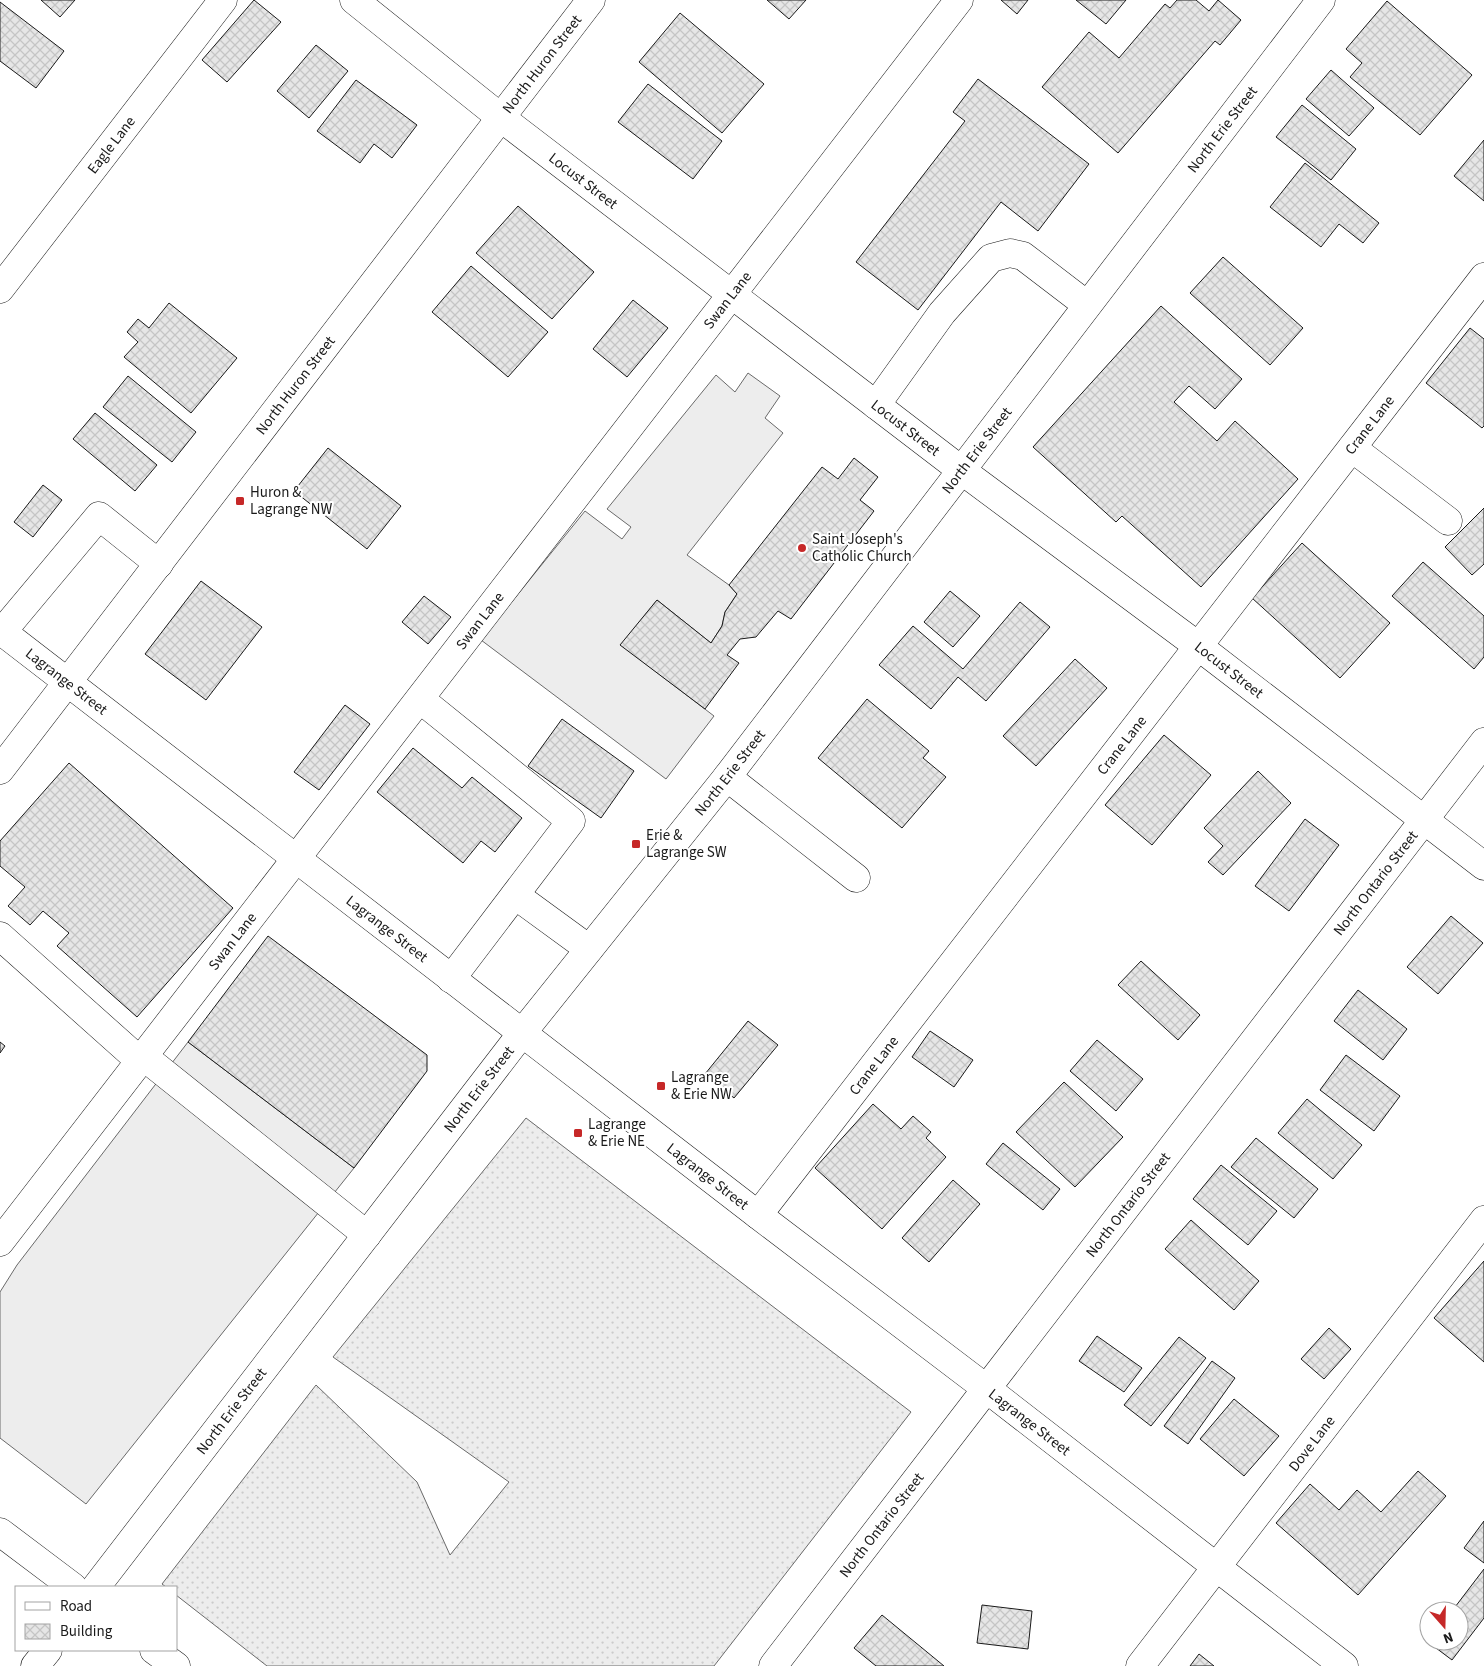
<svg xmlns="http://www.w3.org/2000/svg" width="1484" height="1666" font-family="'Source Sans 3',sans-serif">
<defs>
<pattern id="grass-dots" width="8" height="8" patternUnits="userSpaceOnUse" patternTransform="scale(1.25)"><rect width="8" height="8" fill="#ededed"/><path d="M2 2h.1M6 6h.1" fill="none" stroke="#cbcbcb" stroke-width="1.8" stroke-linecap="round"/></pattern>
<pattern id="building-cross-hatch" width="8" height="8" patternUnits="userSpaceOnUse" patternTransform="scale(1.25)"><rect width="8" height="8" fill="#e6e6e6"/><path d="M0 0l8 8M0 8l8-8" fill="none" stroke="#c5c5c5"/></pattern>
</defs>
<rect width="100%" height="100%" fill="#fff"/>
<!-- grass -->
<polygon fill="url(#grass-dots)" stroke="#6a6a6a" points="526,1118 911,1412 714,1666 267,1666 176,1595 176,1587 166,1587 162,1584 316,1385 417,1482 450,1555 509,1482 333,1357"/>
<!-- built -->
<g fill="#ededed" stroke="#6a6a6a">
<polygon points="748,373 780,396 765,418 783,433 687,555 729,585 737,594 725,612 722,626 711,643 657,600 621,645 714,716 666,779 481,640 585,511 622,539 631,527 607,509 716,375 735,392"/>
<polygon points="188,1042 354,1168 86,1504 0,1438 0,1292 17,1265"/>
</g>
<!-- building -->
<g fill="url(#building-cross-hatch)" stroke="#1a1a1a">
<polygon points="41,0 75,0 60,17"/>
<polygon points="254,0 281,22 227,82 202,60"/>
<polygon points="767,0 806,0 789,19"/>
<polygon points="1001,0 1028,0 1017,14"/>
<polygon points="1076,0 1126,0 1106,24"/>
<polygon points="1177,0 1196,0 1209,11 1218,0 1241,20 1220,45 1215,41 1118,153 1042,87 1089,32 1119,58 1165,4 1170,8"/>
<polygon points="1387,1 1472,75 1420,135 1350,77 1362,63 1346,49"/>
<polygon points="0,2 64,51 36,88 0,61"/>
<polygon points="680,13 764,84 722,133 639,62"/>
<polygon points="316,45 348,71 309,118 277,91"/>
<polygon points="1331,70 1374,108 1349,136 1306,99"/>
<polygon points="978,79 1089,164 1038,231 1001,202 918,310 856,262 965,121 953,112"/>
<polygon points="356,80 417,125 392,158 374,144 360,163 317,131"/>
<polygon points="648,84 722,141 693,179 618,122"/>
<polygon points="1302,105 1356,149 1331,180 1276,137"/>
<polygon points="1484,140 1484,201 1454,176"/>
<polygon points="1305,163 1379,223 1363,243 1339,224 1321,247 1270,207"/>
<polygon points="518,206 594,272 552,319 476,253"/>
<polygon points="1223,257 1303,328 1270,365 1190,293"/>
<polygon points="471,266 548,332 508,377 432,312"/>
<polygon points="633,300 668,328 627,377 593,349"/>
<polygon points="169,303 237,358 191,413 124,357 138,342 127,332 138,319 149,328"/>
<polygon points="1161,306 1242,379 1215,409 1189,386 1174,402 1217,441 1235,421 1298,479 1201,587 1122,516 1116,522 1033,447"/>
<polygon points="1470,328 1484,339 1484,426 1482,428 1426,383"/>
<polygon points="128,376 196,432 172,462 103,407"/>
<polygon points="95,413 157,465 135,491 73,439"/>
<polygon points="328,448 401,506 367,549 294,491"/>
<polygon points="854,458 878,477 860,500 874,511 791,619 778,611 756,637 740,639 727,655 739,663 705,709 620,645 657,600 711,643 722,626 725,612 737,594 729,585 822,467 838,479"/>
<polygon points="43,485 62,500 33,537 14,522"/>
<polygon points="1484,508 1484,564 1472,575 1445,547"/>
<polygon points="1302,543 1390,623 1340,678 1252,598"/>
<polygon points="1423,562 1484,616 1484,657 1474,669 1392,596"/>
<polygon points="201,581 262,627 206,700 145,654"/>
<polygon points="950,591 980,616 953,647 924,622"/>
<polygon points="424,596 451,617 428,644 402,622"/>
<polygon points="1020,602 1050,627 986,701 958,677 931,709 879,665 913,626 963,669"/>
<polygon points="1075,659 1107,688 1036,766 1003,736"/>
<polygon points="867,699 929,751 923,758 946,777 902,828 818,758"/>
<polygon points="345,705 370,724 319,790 294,772"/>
<polygon points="562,719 634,771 601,818 528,766"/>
<polygon points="1164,735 1211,775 1152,845 1105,805"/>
<polygon points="413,748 462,788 472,777 522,818 495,852 481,841 463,863 377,792"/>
<polygon points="69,763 233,908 137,1017 57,946 69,933 43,911 30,925 8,906 25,887 0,866 0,841"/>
<polygon points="1258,771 1291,803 1223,875 1208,862 1223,846 1204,828"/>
<polygon points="1305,819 1339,845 1289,911 1255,886"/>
<polygon points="1451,916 1483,943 1438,994 1407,967"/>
<polygon points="268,936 427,1055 427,1071 354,1168 188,1042"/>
<polygon points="1141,961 1200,1015 1178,1040 1118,985"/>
<polygon points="1358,990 1407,1029 1383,1060 1334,1021"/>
<polygon points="748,1021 778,1045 734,1098 705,1074"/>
<polygon points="930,1031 973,1060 954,1087 912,1057"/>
<polygon points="1097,1040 1143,1079 1116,1111 1070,1071"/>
<polygon points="0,1042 5,1046 0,1053"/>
<polygon points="1346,1055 1400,1096 1374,1131 1320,1090"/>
<polygon points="1064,1082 1123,1137 1075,1187 1016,1132"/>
<polygon points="1307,1099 1362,1145 1333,1179 1278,1133"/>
<polygon points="873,1104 901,1129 913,1116 931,1132 926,1138 946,1157 882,1229 815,1168"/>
<polygon points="1256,1138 1318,1189 1294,1218 1231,1167"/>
<polygon points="1003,1143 1060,1189 1043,1210 986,1164"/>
<polygon points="1221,1165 1277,1211 1248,1245 1193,1199"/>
<polygon points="953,1180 980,1204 929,1262 902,1238"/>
<polygon points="1191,1220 1259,1281 1234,1310 1165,1249"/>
<polygon points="1484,1261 1484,1362 1434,1318"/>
<polygon points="1329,1328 1351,1349 1324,1379 1301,1359"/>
<polygon points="1097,1336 1142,1368 1124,1392 1079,1361"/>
<polygon points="1179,1337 1206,1358 1151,1426 1124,1405"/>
<polygon points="1212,1361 1235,1378 1188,1444 1164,1426"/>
<polygon points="1234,1399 1279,1436 1244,1476 1200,1439"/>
<polygon points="1418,1471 1446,1496 1358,1595 1276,1523 1310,1484 1339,1510 1357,1490 1381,1512"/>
<polygon points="1484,1521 1484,1563 1464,1548"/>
<polygon points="1484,1569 1484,1618 1452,1660 1428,1642 1459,1641 1459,1611 1452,1611"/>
<polygon points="982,1605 1032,1611 1028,1649 977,1643"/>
<polygon points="882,1615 944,1666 876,1666 854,1648"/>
<polygon points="1199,1654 1214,1666 1190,1666"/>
</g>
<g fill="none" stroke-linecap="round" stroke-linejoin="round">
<defs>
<g id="minor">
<path id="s1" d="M 354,0 L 500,117 L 961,470 L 1198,646 L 1484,866"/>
<path id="s2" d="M 0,289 L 223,0"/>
<polyline points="876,405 942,313 991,258 1010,253 1023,256 1087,305"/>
<polyline points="1352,448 1448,521"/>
<polyline points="2,632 99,516 159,564"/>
<polyline points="420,699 571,821 451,979"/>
<path id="s3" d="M 0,770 L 591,0"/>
<polyline points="727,777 856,878"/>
<polyline points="515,895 589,949"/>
<polyline points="0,936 140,1061"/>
<polyline points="143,1056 367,1235"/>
<path id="s4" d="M 758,1215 L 1484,277"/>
<path id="s5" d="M 0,1242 L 959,0"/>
<polyline points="0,1532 73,1587"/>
<path id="s6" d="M 96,1587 L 522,1033 L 727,777 L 1321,0"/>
<polyline points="154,1650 176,1666"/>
<polyline points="35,1666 48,1650"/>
<path id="s7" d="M 773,1666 L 1484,742"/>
<path id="s8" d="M 1140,1666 L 1484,1220"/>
</g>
<g id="major">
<path id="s9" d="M 0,630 L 758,1215 L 987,1389 L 1344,1666"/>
</g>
</defs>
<!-- minor casing -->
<use href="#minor" stroke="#1a1a1a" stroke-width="29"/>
<!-- major casing -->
<use href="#major" stroke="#1a1a1a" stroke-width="29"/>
<!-- minor -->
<use href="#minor" stroke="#fff" stroke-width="28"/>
<!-- major -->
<use href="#major" stroke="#fff" stroke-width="28"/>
</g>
<!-- markers -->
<g fill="#c62828" stroke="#fff" stroke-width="2">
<rect x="235" y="496" width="10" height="10" rx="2.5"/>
<circle cx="802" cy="548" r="5"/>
<rect x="631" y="839" width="10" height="10" rx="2.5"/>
<rect x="656" y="1081" width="10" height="10" rx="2.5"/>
<rect x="573" y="1128" width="10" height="10" rx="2.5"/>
</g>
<g text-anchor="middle" stroke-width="4" stroke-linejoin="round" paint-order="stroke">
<!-- street labels -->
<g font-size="15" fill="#1a1a1a" stroke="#fff">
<text dy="5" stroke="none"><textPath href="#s3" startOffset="890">North Huron Street</textPath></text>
<text dy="5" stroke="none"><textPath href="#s6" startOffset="1842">North Erie Street</textPath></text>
<text dy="5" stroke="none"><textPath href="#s2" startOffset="182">Eagle Lane</textPath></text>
<text dy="5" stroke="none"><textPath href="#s1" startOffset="292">Locust Street</textPath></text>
<text dy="5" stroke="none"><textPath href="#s5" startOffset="1190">Swan Lane</textPath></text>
<text dy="5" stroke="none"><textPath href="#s3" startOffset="485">North Huron Street</textPath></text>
<text dy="5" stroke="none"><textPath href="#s4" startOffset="999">Crane Lane</textPath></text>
<text dy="5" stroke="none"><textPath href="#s1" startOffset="698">Locust Street</textPath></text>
<text dy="5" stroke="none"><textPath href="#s6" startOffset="1438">North Erie Street</textPath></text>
<text dy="5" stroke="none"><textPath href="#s5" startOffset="785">Swan Lane</textPath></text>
<text dy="5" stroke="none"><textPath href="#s1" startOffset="1102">Locust Street</textPath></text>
<text dy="5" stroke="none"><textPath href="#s9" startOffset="84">Lagrange Street</textPath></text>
<text dy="5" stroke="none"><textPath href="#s4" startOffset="594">Crane Lane</textPath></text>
<text dy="5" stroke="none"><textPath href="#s6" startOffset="1032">North Erie Street</textPath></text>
<text dy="5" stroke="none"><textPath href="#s7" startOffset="988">North Ontario Street</textPath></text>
<text dy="5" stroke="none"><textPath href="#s9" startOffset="489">Lagrange Street</textPath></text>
<text dy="5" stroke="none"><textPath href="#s5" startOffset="380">Swan Lane</textPath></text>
<text dy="5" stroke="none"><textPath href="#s4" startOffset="189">Crane Lane</textPath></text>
<text dy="5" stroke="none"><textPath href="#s6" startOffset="628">North Erie Street</textPath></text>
<text dy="5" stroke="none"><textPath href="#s9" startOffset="894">Lagrange Street</textPath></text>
<text dy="5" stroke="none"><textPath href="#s7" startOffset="582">North Ontario Street</textPath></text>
<text dy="5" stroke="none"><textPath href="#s6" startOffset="222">North Erie Street</textPath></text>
<text dy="5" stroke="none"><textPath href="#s9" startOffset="1299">Lagrange Street</textPath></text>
<text dy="5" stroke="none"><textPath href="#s8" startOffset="281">Dove Lane</textPath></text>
<text dy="5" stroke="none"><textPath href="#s7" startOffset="178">North Ontario Street</textPath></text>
</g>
<!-- poi labels -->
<g font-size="15" fill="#1a1a1a" stroke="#fff" text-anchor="start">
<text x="250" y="497">Huron &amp;<tspan x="250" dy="17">Lagrange NW</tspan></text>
<text x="812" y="544">Saint Joseph's<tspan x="812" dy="17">Catholic Church</tspan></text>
<text x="646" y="840">Erie &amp;<tspan x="646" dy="17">Lagrange SW</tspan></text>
<text x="671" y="1082">Lagrange<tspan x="671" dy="17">&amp; Erie NW</tspan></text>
<text x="588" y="1129">Lagrange<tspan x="588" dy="17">&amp; Erie NE</tspan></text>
</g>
</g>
<!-- legend -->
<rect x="15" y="1586" width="162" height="65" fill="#ffffff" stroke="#a3a3a3"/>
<rect x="25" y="1602" width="25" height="8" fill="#ffffff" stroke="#a3a3a3"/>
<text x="60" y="1611" font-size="15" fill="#1a1a1a">Road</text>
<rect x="25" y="1624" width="25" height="15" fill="url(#building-cross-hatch)" stroke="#a3a3a3"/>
<text x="60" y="1636" font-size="15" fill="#1a1a1a">Building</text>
<!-- north arrow -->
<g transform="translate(1444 1626) rotate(160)"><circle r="24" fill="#ffffff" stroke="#a3a3a3"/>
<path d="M0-4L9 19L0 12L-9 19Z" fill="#c62828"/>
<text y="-8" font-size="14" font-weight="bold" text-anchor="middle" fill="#1a1a1a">N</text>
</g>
</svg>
